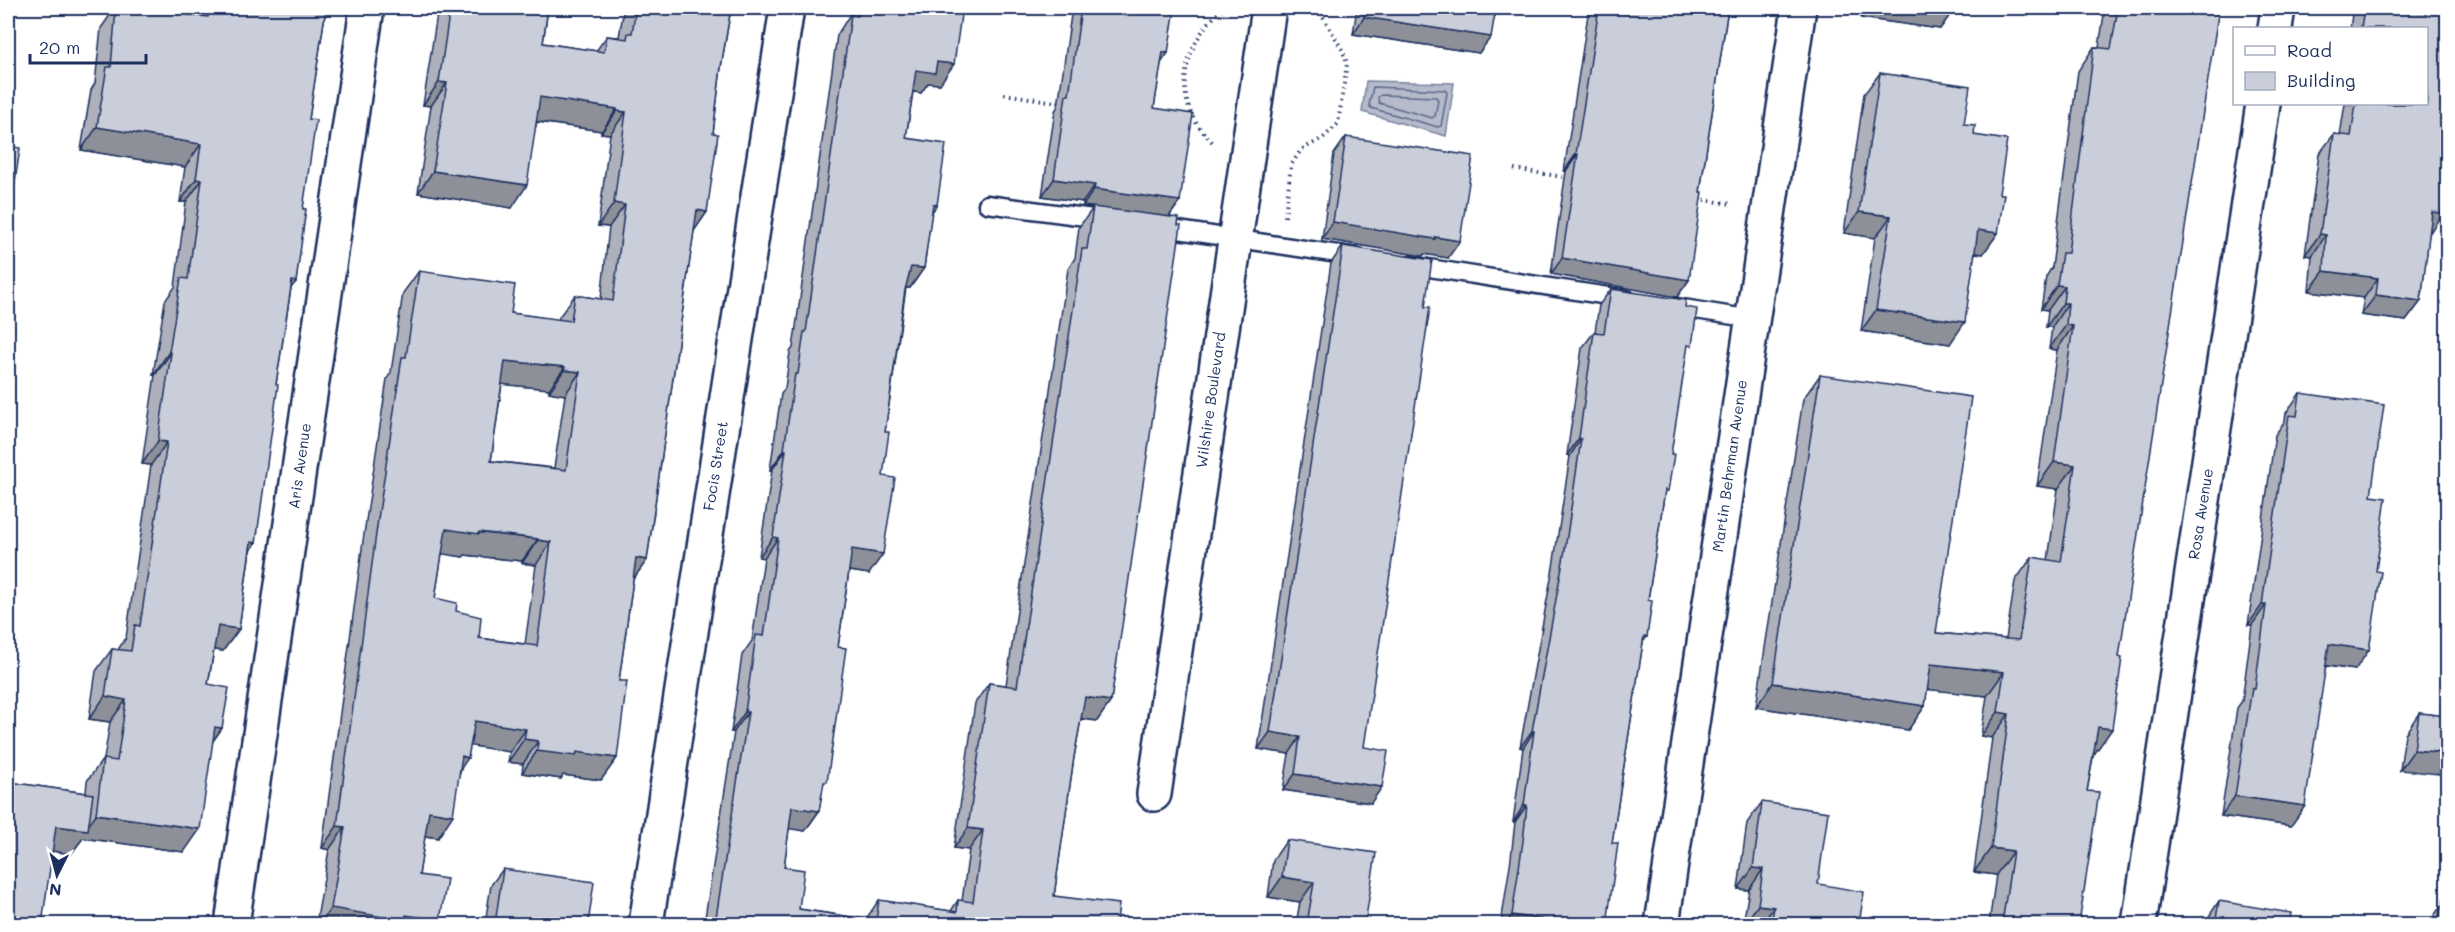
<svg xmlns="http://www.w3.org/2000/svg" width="2455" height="932" font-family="Mali,sans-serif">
<rect width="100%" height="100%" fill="#fff"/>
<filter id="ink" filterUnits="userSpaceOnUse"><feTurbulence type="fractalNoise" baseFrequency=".0167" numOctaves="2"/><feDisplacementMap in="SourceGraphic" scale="12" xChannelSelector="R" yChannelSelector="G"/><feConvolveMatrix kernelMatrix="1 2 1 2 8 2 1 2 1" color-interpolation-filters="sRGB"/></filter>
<g filter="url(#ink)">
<!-- water -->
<polygon fill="#b5bbca" stroke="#77839f" stroke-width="1.5" points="1366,81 1454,83 1446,136 1362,112"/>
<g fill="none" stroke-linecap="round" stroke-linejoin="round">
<!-- shore -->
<g stroke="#596789" stroke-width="1.5">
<polygon points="1373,87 1445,90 1447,93 1441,126 1438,127 1371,108 1369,105"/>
<polygon points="1381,95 1436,97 1438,100 1435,116 1432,118 1379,103 1378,97"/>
</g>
<defs>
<g id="lane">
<polyline points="987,204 1108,220"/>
<polyline points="1158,227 1358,257"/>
<polyline points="1410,265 1627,299"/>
<polyline points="1677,307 1752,319"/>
</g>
<g id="street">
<polyline points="2275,28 2278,8"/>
<polyline points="1154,794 1269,8"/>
<polyline points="232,924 367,8"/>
<polyline points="646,924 787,8"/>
<polyline points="1662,924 1799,8"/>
<polyline points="2139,924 2263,104"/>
</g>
</defs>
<!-- lane casing -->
<use href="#lane" stroke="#1b2f5e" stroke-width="21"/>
<!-- street casing -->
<use href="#street" stroke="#1b2f5e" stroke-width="38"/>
<!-- path -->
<g stroke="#1b2f5e" stroke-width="4" stroke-dasharray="1.5 4.5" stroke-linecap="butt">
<polyline points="1004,94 1062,103"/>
<path d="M 1212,142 C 1207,136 1201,130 1197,124 C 1171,85 1191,34 1224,8"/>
<polyline points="1514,169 1569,178"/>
<polyline points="1698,199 1732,204"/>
<polyline points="1285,217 1291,165 1301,150 1323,138 1338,124 1347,64 1343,51 1318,8"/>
</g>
<!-- lane -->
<use href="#lane" stroke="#fff" stroke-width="16"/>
<!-- street -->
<use href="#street" stroke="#fff" stroke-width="33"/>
</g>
<!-- wall -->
<g fill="#aeb1bb" stroke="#1b2f5e" stroke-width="1.5" fill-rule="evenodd">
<polygon points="115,8 131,8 199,16 205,8 326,8 309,119 303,209 296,282 291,288 250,551 239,629 223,651 214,650 208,684 222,728 212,742 184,852 83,838 71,854 52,851 8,924 8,795 16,783 86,793 87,781 103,759 104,759 110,722 89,719 96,671 112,649 119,650 119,648 126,638 151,465 142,464 155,375 153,375 165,301 175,287 186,202 180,202 185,167 81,150 91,90 95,83 101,28"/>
<path d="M 441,8 L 548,8 L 543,43 L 596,51 L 607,36 L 619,37 L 624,8 L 731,8 L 721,67 L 713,133 L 707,212 L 694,230 L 647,560 L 633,579 L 619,681 L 617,758 L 601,780 L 563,775 L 561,779 L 522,773 L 523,764 L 508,762 L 510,752 L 470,745 L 461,769 L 438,838 L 425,836 L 419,875 L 440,920 L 437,924 L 316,924 L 329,850 L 322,848 L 363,541 L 387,379 L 391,372 L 403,293 L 419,271 L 511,313 L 559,320 L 559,317 L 575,295 L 601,299 L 609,227 L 598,226 L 610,134 L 601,133 L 602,131 L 537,122 L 512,208 L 418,193 L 431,106 L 423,105 L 437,14 ZM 502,384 L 549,389 L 549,392 L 565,395 L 554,468 L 491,461 ZM 442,553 L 463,557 L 465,555 L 522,561 L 522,563 L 536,565 L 525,644 L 479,638 L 456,611 L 435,598 Z"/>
<polygon points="854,8 962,8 940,84 928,83 921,93 913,92 906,138 931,213 924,268 910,288 906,288 885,432 869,574 849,571 838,647 822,789 819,811 805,831 789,828 784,867 799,909 866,919 879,900 951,911 958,900 962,901 969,850 954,848 975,703 989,683 1006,685 1068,269 1075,258 1079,227 1093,208 1083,206 1083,202 1042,196 1055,111 1058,106 1072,8 1175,8 1161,63 1154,108 1180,201 1169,217 1111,701 1097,721 1081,719 1074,757 1054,896 1117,922 1138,924 704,924 734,732 731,732 742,655 752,641 764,558 759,557 772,470 770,470 781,394 785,388 790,352 793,348 837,35"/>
<polygon points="1357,8 1496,8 1479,53 1353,34"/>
<polygon points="1589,8 1728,8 1700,192 1689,280 1677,297 1551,274 1566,171 1564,171"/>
<polygon points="1863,8 1952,8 1952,12 1940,29 1861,18"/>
<polygon points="2105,8 2219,8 2095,753 2094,752 2087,791 2079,924 1989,924 1996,875 1974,872 1992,738 1981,736 1987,696 1927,689 1925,706 1908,730 1756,707 1803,399 1820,375 1936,633 2006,639 2015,581 2032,557 2048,560 2058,489 2037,486 2057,350 2049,349 2052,327 2046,327 2048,310 2041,309 2046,277 2052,267 2078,71 2094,47 2099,47"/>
<polygon points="2353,8 2448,8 2448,193 2447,193 2429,233 2421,301 2406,321 2361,315 2364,298 2309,291 2312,256 2305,255 2319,154 2334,134 2340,135 2345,104 2427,104 2427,28 2350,28"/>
<polygon points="1880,73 1964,124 1974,135 1999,194 1998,233 1983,254 1975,253 1950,344 1861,331 1875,238 1844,233 1864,94"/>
<polygon points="1346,137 1448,258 1424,254 1423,256 1322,239 1334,154"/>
<polygon points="1343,246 1364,747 1371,803 1283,790 1289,754 1258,749 1331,263"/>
<polygon points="1611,289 1685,307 1686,353 1648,600 1647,637 1643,642 1612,843 1607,924 1501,924 1511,858 1515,822 1513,822 1523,748 1520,747 1553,567 1570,456 1567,455 1582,348 1594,332 1595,332 1599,305"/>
<polygon points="2300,393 2371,496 2355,670 2326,666 2291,826 2221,816 2237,708 2242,701 2252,625 2248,625 2275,435 2285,421 2286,413"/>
<polygon points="2419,713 2448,716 2400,770 2405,734"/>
<polygon points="1762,802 1818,884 1859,924 1743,924 1749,890 1738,889 1747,823"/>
<polygon points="1287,840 1365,924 1296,924 1300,902 1268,897 1273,860"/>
<polygon points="503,869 588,924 485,924 491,885"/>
<polygon points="2448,877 2448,924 2443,906"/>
<polygon points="2219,901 2289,924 2204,924"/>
<polygon points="2441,906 2438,924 2428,924"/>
</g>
<!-- shaded-wall -->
<g fill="#8d9099" stroke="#1b2f5e" stroke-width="1.5">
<polygon points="1180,8 1202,8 1200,10"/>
<polygon points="1868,8 1918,8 1952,12 1940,29 1861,18"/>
<polygon points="1364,17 1491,37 1479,53 1353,34"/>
<polygon points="1163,52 1168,53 1157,69"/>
<polygon points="937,62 954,64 940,84 928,83 921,93 902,90 916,70"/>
<polygon points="439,82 447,83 431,106 423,105"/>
<polygon points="540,97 617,109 602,131 525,120"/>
<polygon points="617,111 626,112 610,134 601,133"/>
<polygon points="97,127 201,144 185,167 81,150"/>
<polygon points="1576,154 1578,154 1566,171 1564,171"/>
<polygon points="433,171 527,185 512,208 418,193"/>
<polygon points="196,179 202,180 186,202 180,202"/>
<polygon points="1054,179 1095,185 1083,202 1042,196"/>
<polygon points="8,188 14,189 8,198"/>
<polygon points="1094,189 1180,201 1168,218 1083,206"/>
<polygon points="614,203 625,205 609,227 598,226"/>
<polygon points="933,204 937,205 923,225"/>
<polygon points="697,210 707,212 692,234"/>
<polygon points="1859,212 1891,216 1875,238 1844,233"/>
<polygon points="2432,212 2443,213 2429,234"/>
<polygon points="1333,222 1435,237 1460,241 1448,258 1424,254 1423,256 1322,239"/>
<polygon points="1978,230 1998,233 1983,254 1963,251"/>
<polygon points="2320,234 2326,235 2312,256 2305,255"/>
<polygon points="1562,258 1689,280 1677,297 1551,274"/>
<polygon points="911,267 924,268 910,288 897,287"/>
<polygon points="2324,271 2378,278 2364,298 2309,291"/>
<polygon points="2057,285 2065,286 2048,310 2041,309"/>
<polygon points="2376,295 2421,301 2406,321 2361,315"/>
<polygon points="2063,303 2068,303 2052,327 2046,327"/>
<polygon points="1876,310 1965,322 1950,344 1861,331"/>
<polygon points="2066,325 2073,326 2057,350 2049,349"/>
<polygon points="169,352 171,353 155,375 153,375"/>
<polygon points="505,361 565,367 549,389 489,383"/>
<polygon points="564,370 580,372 565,395 549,392"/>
<polygon points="1579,438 1581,439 1570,456 1567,455"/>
<polygon points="158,441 167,442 151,465 142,464"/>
<polygon points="784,450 786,450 772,470 770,470"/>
<polygon points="2054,462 2075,465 2058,489 2037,486"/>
<polygon points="446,529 538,539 522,561 465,555 463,557 430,552"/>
<polygon points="773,537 778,538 764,558 759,557"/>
<polygon points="538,540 551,542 536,565 522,563"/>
<polygon points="251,542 256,543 240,565"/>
<polygon points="852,549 883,554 869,574 838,569"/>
<polygon points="636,558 647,560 631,582"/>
<polygon points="2262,605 2266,605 2252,625 2248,625"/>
<polygon points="218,626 239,629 223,651 202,648"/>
<polygon points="2329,644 2369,650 2355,670 2315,664"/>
<polygon points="1931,664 2004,672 1987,696 1914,688"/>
<polygon points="1773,683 1925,706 1908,730 1756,707"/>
<polygon points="105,696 126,700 110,722 89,719"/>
<polygon points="1085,697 1111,701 1097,721 1071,717"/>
<polygon points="745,712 748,712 734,732 731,732"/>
<polygon points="1998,712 2009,714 1992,738 1981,736"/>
<polygon points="475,721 526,729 510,752 459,744"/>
<polygon points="215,727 222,728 206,751"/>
<polygon points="2098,727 2112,729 2095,753 2081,751"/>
<polygon points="1532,731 1534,731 1523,748 1520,747"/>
<polygon points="1270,732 1300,737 1289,754 1258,749"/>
<polygon points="524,739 538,741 523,764 508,762"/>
<polygon points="2414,750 2448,753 2448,775 2400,770"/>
<polygon points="537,751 577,752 617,758 601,780 563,775 561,779 522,773"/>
<polygon points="462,756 468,758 453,780"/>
<polygon points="1295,774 1382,787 1371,803 1283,790"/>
<polygon points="2235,796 2305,806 2291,826 2221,816"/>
<polygon points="1524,805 1527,805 1515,822 1513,822"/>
<polygon points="792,807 819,811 805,831 778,827"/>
<polygon points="429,811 453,815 438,838 413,834"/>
<polygon points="96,814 200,829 184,852 83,838 71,854 39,849 56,826 85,830"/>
<polygon points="337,826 345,827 329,850 322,848"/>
<polygon points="968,828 983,830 969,850 954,848"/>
<polygon points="1991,848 2013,851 1996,875 1974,872"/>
<polygon points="1753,868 1763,869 1749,890 1738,889"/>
<polygon points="1282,877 1314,882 1300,902 1268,897"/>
<polygon points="1758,905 1774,907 1762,924 1744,924"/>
<polygon points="331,908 406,915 440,920 437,924 319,924"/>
<polygon points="1512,915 1573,924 1505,924"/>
</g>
<!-- building -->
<g fill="#caceda" stroke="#1b2f5e" stroke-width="1.5" fill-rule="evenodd">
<polygon points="116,8 131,8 208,17 210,8 326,8 309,119 316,120 303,209 306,209 296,282 292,281 276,384 278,385 256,543 251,542 239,629 218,626 208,684 229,688 222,728 215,727 200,829 96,814 103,759 117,761 126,700 105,696 112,649 131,651 135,625 140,626 167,442 158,441 171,353 169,352 181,278 188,279 202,180 196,179 201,144 97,127 107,67 111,67"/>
<path d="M 450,8 L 548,8 L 543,43 L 604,52 L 607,36 L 627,39 L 628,33 L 632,33 L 636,8 L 731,8 L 721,67 L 713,133 L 718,134 L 707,212 L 697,210 L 647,560 L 636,558 L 619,681 L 627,681 L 617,758 L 577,752 L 576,756 L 537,751 L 538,741 L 524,739 L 526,729 L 475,721 L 468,758 L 462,756 L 453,815 L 429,811 L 419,875 L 447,879 L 440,920 L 406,915 L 406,921 L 331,908 L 345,827 L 337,826 L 378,519 L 402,357 L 406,357 L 419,271 L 515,285 L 511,313 L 571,321 L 575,295 L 613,301 L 625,205 L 614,203 L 626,112 L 617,111 L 617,109 L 540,97 L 527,185 L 433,171 L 447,83 L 439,82 ZM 505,361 L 565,367 L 564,370 L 580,372 L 566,470 L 491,461 ZM 446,529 L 479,534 L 479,532 L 538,539 L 538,540 L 551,542 L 537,646 L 479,638 L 481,617 L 456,611 L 457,603 L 435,598 Z"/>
<polygon points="859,8 962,8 954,64 937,62 935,73 916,70 906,138 946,144 937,205 933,204 924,268 911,267 905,290 885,432 889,432 883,476 895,478 883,554 852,549 838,647 846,648 827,782 824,782 819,811 792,807 784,867 804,870 799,909 876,921 879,900 957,912 958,900 973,902 983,830 968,828 989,683 1017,687 1082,249 1087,249 1093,207 1179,218 1178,225 1181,225 1111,701 1085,697 1074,757 1054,896 1119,904 1117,922 1138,924 715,924 748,712 745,712 756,635 764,636 778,538 773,537 786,450 784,450 795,374 798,374 804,332 806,332 851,15 858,16"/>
<polygon points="1081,8 1175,8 1168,53 1163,52 1154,108 1193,114 1180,201 1094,189 1095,185 1054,179 1066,95 1069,95"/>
<polygon points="1366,8 1496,8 1491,37 1364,17"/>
<polygon points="1599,8 1728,8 1700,192 1702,192 1689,280 1562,258 1578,154 1576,154"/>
<polygon points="1918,8 1952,8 1952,12"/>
<polygon points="2118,8 2219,8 2119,657 2122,658 2112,729 2098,727 2087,791 2099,792 2079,924 2002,924 2013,851 1991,848 2009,714 1998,712 2004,672 1931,664 1925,706 1773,683 1820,375 1971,397 1936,633 2019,640 2032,557 2061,562 2075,465 2054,462 2073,326 2066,325 2068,303 2063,303 2065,286 2057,285 2062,253 2068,253 2094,47 2111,49"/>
<polygon points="2364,8 2448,8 2448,187 2443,213 2432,212 2421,301 2376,295 2378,278 2324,271 2326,235 2320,234 2334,134 2351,136 2356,104 2427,104 2427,28 2361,28"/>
<polygon points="1880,73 1970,86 1964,124 1975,125 1974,135 2007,140 1999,194 2004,194 1998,233 1978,230 1965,322 1876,310 1891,216 1859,212"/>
<polygon points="1346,137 1473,156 1460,241 1435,237 1435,239 1333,222"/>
<polygon points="8,146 20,148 14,189 8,188"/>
<polygon points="1343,246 1432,260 1425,307 1430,307 1364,747 1388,751 1382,787 1295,774 1300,737 1270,732"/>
<polygon points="1611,289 1686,300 1685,307 1697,309 1692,346 1688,345 1671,454 1674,454 1668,491 1665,490 1648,600 1652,601 1647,637 1644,636 1612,843 1618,843 1607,924 1573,924 1512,915 1523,841 1527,805 1524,805 1534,731 1532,731 1565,550 1581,439 1579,438 1594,332 1604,333"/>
<polygon points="2300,393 2384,405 2371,496 2386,498 2376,571 2381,572 2369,650 2329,644 2305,806 2235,796 2252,688 2255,688 2266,605 2262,605 2289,415 2297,416"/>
<polygon points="2419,713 2448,716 2448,753 2414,750"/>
<polygon points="16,783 93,794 88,830 56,826 42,924 8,924 8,843"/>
<polygon points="1762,802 1828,812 1818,884 1864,892 1859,924 1771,924 1774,907 1758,905 1763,869 1753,868"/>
<polygon points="1287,840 1376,853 1365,924 1307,924 1314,882 1282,877"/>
<polygon points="503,869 594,882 588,924 495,924"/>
<polygon points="2219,901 2291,913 2289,924 2215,924"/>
<polygon points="2441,906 2448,907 2448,924 2438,924"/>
<polygon points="1178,922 1194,924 1178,924"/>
</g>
</g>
<g text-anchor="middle" stroke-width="5" stroke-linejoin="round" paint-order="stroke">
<!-- street labels -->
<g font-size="15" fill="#1b2f5e" stroke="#fff">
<text transform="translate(1211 400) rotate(-82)" y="5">Wilshire Boulevard</text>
<text transform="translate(300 466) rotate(-82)" y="5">Aris Avenue</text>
<text transform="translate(716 466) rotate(-81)" y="5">Focis Street</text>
<text transform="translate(1730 466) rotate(-82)" y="5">Martin Behrman Avenue</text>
<text transform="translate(2201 514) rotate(-81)" y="5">Rosa Avenue</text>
</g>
</g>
<!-- margin -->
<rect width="2455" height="932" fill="none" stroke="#fff" stroke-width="30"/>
<rect x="15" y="15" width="2425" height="902" fill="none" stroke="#1b2f5e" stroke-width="2" filter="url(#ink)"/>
<!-- legend -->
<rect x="2233" y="27" width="195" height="78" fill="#ffffff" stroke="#a4acbf" stroke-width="1.5"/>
<rect x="2245" y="46" width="30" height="9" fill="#ffffff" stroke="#a4acbf" stroke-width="1.5"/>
<text x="2287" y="57" font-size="18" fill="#1b2f5e">Road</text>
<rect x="2245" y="72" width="30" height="18" fill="#caceda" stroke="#a4acbf" stroke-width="1.5"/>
<text x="2287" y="87" font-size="18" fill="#1b2f5e">Building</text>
<!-- north arrow -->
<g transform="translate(57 875) rotate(186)" stroke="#ffffff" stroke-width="4.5" paint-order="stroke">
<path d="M0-4.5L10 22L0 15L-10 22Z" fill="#1b2f5e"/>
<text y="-9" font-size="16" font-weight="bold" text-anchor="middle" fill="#1b2f5e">N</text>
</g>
<!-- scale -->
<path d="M30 54v9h116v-9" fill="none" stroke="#1b2f5e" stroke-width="3"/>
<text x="39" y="54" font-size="18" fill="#1b2f5e" stroke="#ffffff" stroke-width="4.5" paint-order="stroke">20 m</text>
</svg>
